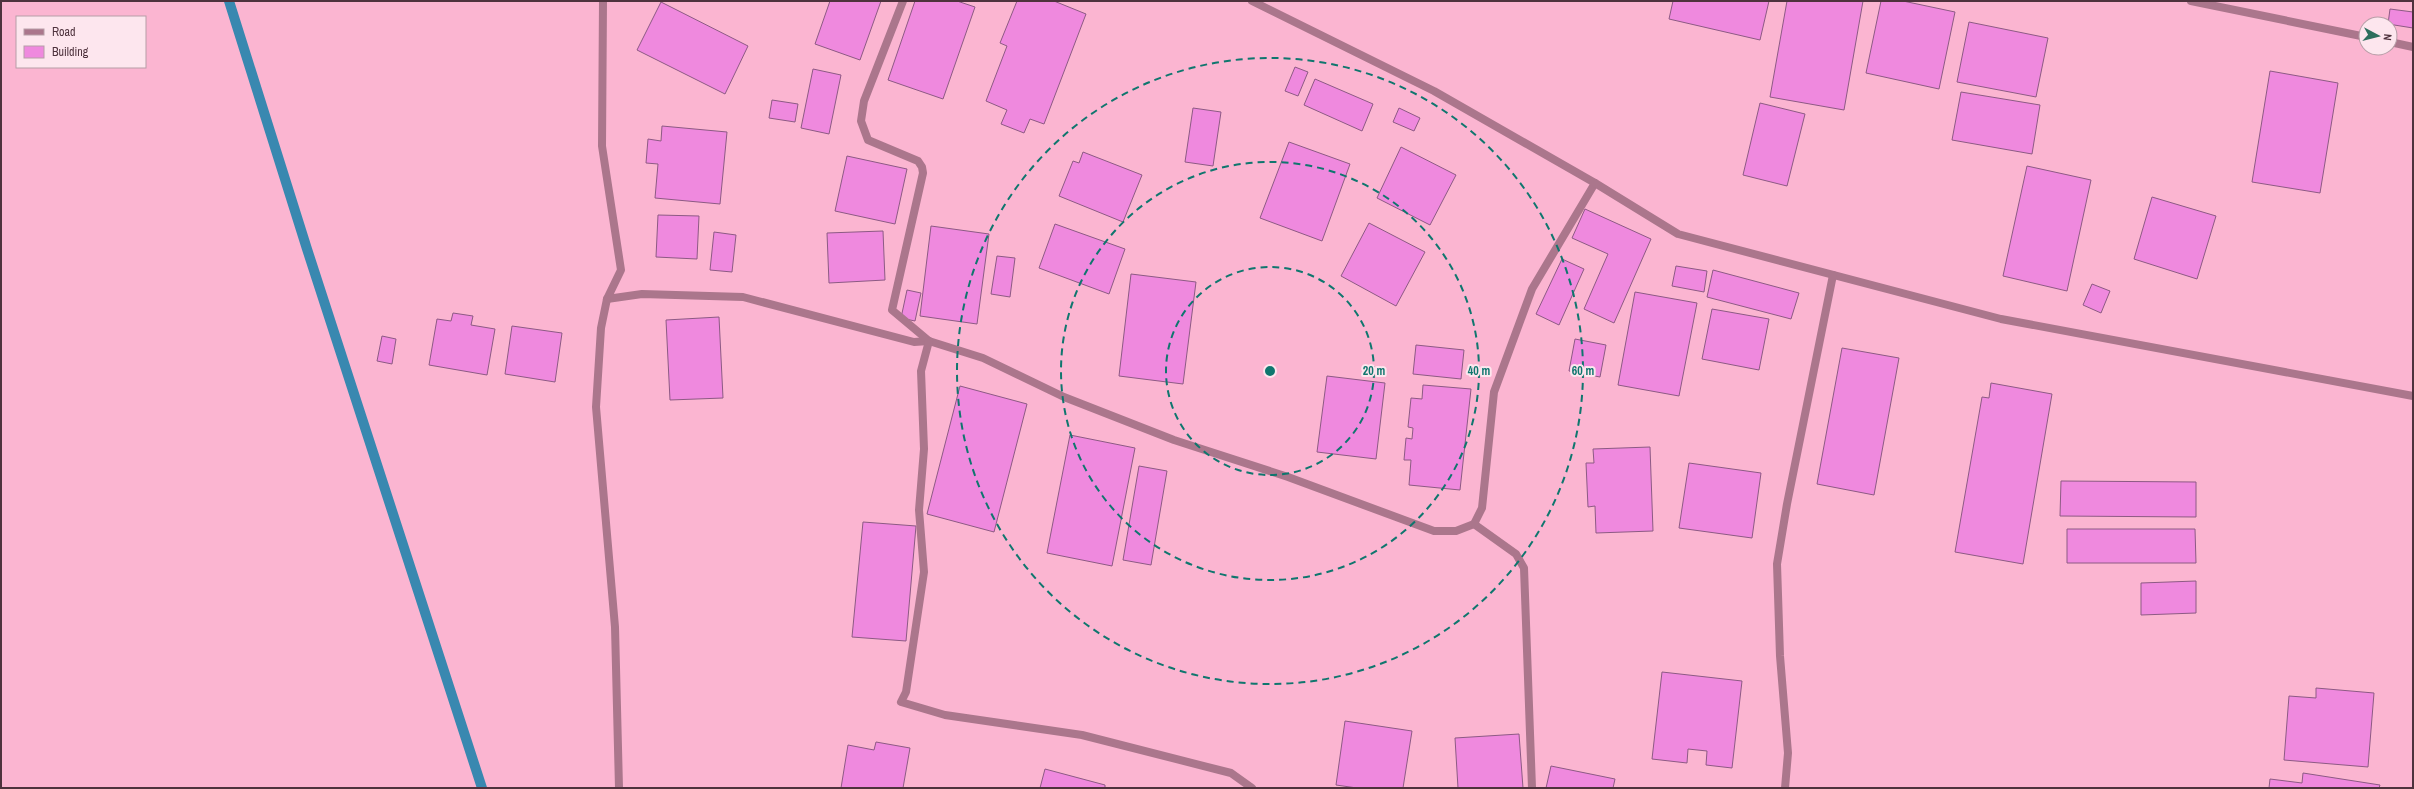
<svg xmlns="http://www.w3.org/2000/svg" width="2414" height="789" font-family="'Archivo Narrow',sans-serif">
<rect width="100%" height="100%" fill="#fbb5d1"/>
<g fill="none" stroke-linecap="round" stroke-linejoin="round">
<!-- stream -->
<polyline stroke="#3988b0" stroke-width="10" points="229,1 307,249 482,788"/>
</g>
<!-- building -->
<g fill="#ef89de" stroke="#8d5a84">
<polygon points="830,1 881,1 860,60 815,44"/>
<polygon points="915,1 957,1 975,7 943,99 888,80"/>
<polygon points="1017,1 1054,1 1086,14 1044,124 1030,119 1024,133 1001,124 1007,110 986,101 1007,46 1000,43"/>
<polygon points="1673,1 1769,1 1760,40 1669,19"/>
<polygon points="1787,1 1863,1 1844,110 1770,97"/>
<polygon points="1881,1 1903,1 1955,12 1939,89 1866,73"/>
<polygon points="661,2 748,46 725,94 637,50"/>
<polygon points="2390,9 2413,12 2413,28 2388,24"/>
<polygon points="1969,22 2048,38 2036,97 1957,82"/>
<polygon points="1295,67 1308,72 1298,96 1285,91"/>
<polygon points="813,69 841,75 829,134 801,128"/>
<polygon points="2270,71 2338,83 2320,193 2252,182"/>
<polygon points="1315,79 1373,104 1362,131 1304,105"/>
<polygon points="1961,92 2040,105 2032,154 1952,140"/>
<polygon points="772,100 798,104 795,122 769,118"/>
<polygon points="1760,103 1805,114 1787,186 1743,175"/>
<polygon points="1193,108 1221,112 1213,166 1185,162"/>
<polygon points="1399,108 1420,118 1414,131 1393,122"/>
<polygon points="662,126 727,132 720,204 655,198 658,164 646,163 648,139 661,141"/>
<polygon points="1289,142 1350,164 1322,241 1260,218"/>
<polygon points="1401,147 1456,175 1430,225 1377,198"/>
<polygon points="1083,152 1142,175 1123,222 1059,196 1073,161 1079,163"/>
<polygon points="847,156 907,169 895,224 835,211"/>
<polygon points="2027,166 2091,180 2067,291 2003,276"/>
<polygon points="2152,197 2216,216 2197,279 2134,259"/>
<polygon points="1585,209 1651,239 1614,323 1584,309 1608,254 1572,238"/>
<polygon points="658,215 699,216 697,259 656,257"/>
<polygon points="1369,223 1425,252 1396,306 1341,276"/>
<polygon points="1055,224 1125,249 1109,294 1039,268"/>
<polygon points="931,226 989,234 977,324 920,316"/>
<polygon points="883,231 885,280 829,283 827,233"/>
<polygon points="714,232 736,235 732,272 710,270"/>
<polygon points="997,256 1015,258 1010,297 991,294"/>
<polygon points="1562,259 1584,269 1559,325 1536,314"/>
<polygon points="1676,266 1707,271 1704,292 1672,286"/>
<polygon points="1713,270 1799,293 1791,319 1707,297"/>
<polygon points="1131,274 1196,282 1183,384 1119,376"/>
<polygon points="2092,284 2110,291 2101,313 2083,305"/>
<polygon points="907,290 921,293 915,321 901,318"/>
<polygon points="1635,292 1697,303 1679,396 1618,385"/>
<polygon points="1712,309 1769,319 1759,370 1702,359"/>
<polygon points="453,313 473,316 471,325 495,329 487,375 429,365 437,319 451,321"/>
<polygon points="719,317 723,398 670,400 666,320"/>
<polygon points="512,326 562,333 555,382 505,374"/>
<polygon points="382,336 396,339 392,364 377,361"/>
<polygon points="1575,339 1606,345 1600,377 1569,371"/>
<polygon points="1416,345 1464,350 1461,379 1413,374"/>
<polygon points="1842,348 1899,358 1874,495 1817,484"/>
<polygon points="1327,376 1385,383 1376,459 1317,452"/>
<polygon points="1991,383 2052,394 2023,564 1955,552 1982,397 1989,398"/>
<polygon points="1423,385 1471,389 1460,490 1409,485 1411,460 1404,460 1406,438 1412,439 1413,428 1408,427 1411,398 1422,399"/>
<polygon points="960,386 1027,404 994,532 927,514"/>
<polygon points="1070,435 1135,448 1112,566 1047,553"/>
<polygon points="1650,447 1653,531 1596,533 1595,506 1588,507 1586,463 1594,463 1593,449"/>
<polygon points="1689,463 1761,473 1752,538 1679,528"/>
<polygon points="1139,466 1167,471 1151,565 1123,560"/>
<polygon points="2061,481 2196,482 2196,517 2060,516"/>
<polygon points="863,522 916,526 906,641 852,637"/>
<polygon points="2067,529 2195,529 2196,563 2067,563"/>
<polygon points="2196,581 2196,613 2141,615 2141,583"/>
<polygon points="1662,672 1742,681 1732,768 1706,765 1707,751 1688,749 1687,763 1652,759"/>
<polygon points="2316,688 2374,693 2368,767 2284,760 2289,696 2316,698"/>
<polygon points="1345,721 1412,731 1403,788 1357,788 1336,785"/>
<polygon points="1519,734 1523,788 1458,788 1455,738"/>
<polygon points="876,742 910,748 903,788 841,788 848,745 874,750"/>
<polygon points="1551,766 1615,779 1613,788 1546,788"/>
<polygon points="1045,769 1105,785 1105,788 1040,788"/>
<polygon points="2303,773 2380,785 2379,788 2269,788 2270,779 2302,783"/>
</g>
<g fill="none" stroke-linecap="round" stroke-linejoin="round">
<!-- minor -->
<g stroke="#ab768c" stroke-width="8">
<polyline points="603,1 602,146 621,270 607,299 642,294 743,297 914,342 929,341 983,358 1064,397 1174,440 1288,477 1434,531 1456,531 1474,524 1482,508 1494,392 1532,289 1595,183"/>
<polyline points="903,1 864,101 861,121 868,140 918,161 922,167 923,173 892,310 929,341"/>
<polyline points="1252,1 1434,91 1595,183 1678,234 2001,319 2413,396"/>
<polyline points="2191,1 2366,37"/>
<polyline points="2390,42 2413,47"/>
<polyline points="607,299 601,328 596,407 615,627 619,788"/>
<polyline points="929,341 921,371 924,449 919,510 924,572 906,692 901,702 945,715 1082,735 1231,773 1252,788"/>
<polyline points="1474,524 1516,554 1524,568 1532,788"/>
<polyline points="1785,788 1788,753 1780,656 1777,564 1787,504 1833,275"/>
</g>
</g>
<!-- distance rings -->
<g fill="none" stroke="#0f766e" stroke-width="2" stroke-dasharray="7 5">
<circle cx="1270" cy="371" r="104"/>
<circle cx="1270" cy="371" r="209"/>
<circle cx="1270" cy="371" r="313"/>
</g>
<circle cx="1270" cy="371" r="6" fill="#0f766e" stroke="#fde6ee" stroke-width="2"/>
<g font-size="12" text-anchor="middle" font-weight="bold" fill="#0f766e" stroke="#fde6ee" stroke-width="4" stroke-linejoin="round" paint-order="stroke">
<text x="1374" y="375">20 m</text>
<text x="1479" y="375">40 m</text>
<text x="1583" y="375">60 m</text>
</g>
<!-- border -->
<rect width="2414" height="789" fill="none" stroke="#4e323d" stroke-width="4"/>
<!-- legend -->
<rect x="16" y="16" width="130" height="52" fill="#fde6ee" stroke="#b79ea7"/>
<rect x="24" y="29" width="20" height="6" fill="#ab768c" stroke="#b79ea7"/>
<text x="52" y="36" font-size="12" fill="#4e323d">Road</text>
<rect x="24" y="46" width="20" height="12" fill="#ef89de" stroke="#b79ea7"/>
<text x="52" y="56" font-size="12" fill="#4e323d">Building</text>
<!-- north arrow -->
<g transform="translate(2378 36) rotate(97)"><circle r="19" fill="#fde6ee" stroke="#b79ea7"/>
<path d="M0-3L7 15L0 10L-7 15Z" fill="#2d6e5d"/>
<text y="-6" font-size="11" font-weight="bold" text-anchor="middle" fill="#4e323d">N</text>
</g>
</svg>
